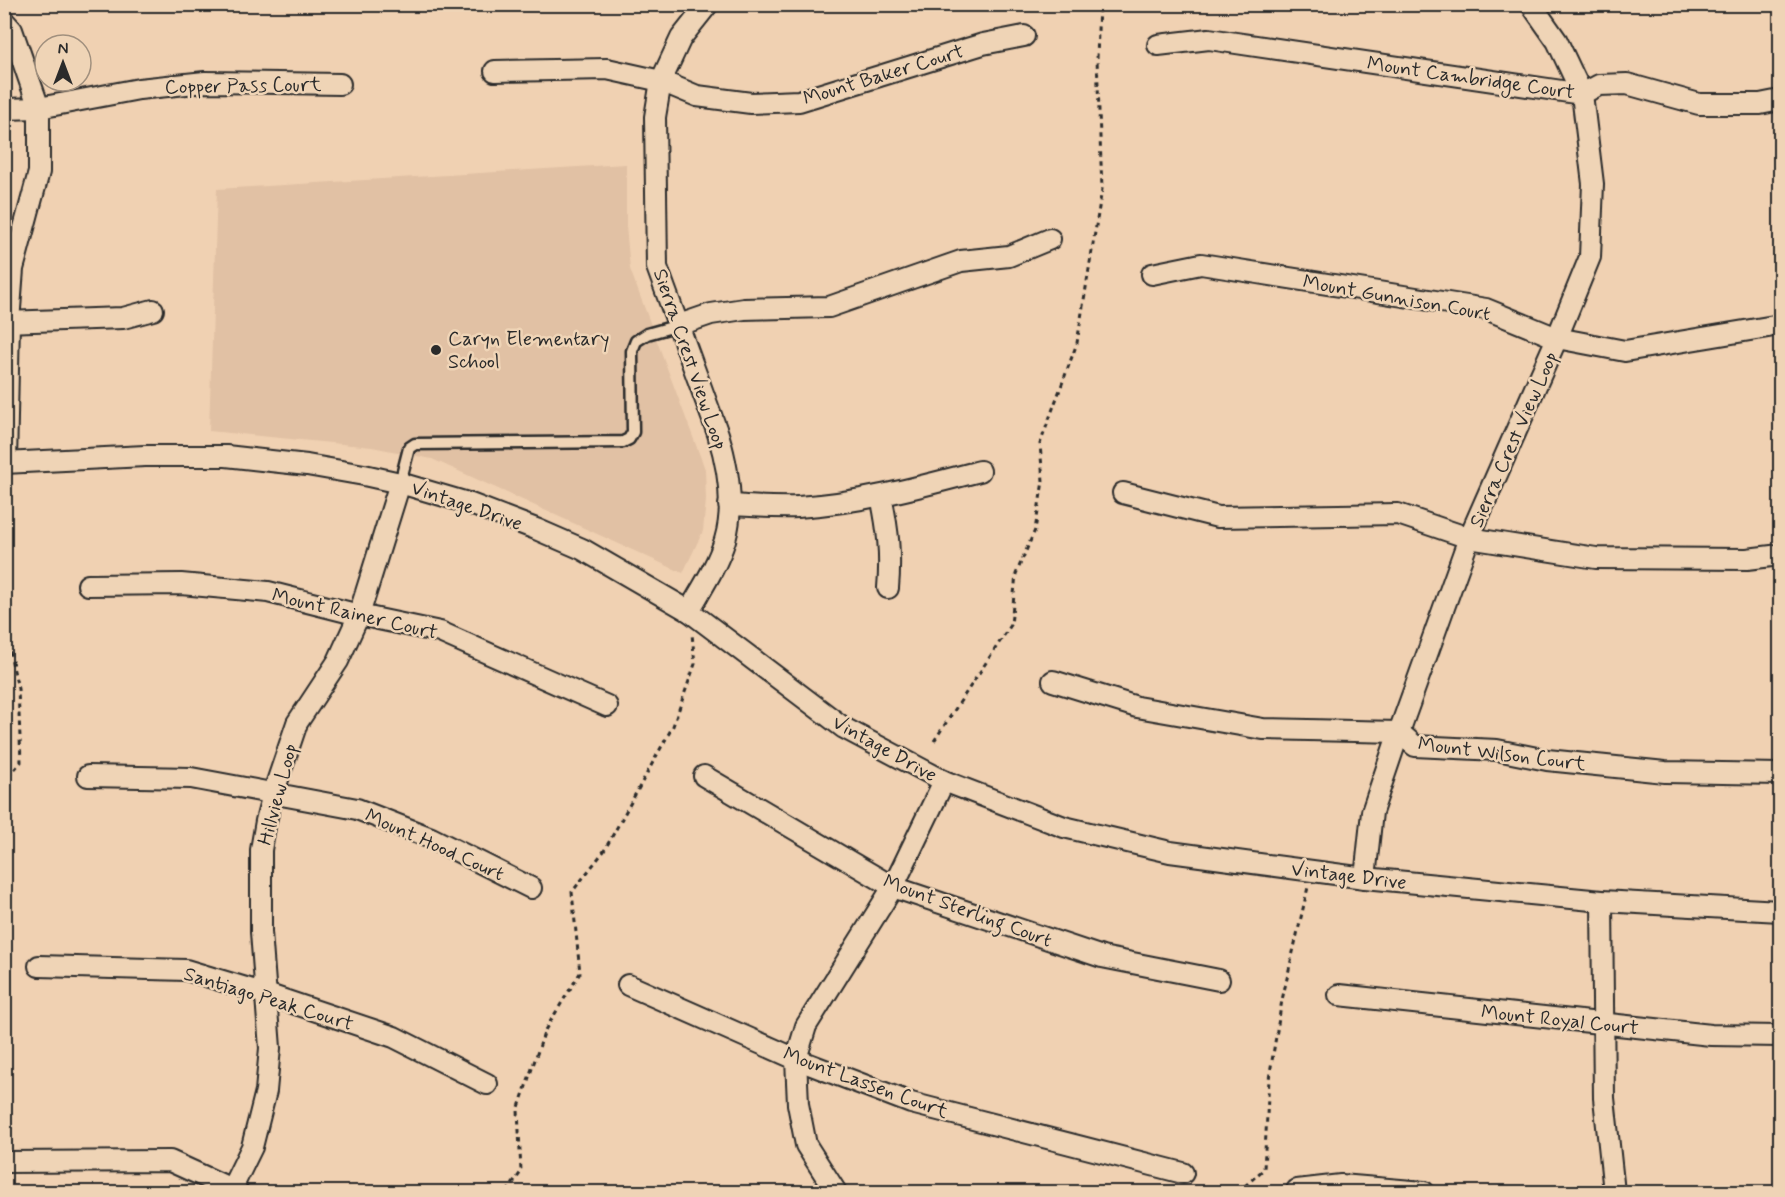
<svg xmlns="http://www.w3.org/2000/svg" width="1785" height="1197" font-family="Mynerve,sans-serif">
<rect width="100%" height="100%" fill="#f0d1b2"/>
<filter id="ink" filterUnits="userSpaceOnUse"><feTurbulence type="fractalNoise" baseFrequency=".0167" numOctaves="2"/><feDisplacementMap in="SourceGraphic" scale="12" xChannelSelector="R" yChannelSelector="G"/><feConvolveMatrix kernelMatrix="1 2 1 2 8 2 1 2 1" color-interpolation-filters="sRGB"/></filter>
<g filter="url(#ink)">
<!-- built -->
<polygon fill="#e1c1a4" points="626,164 626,226 630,269 705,469 706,500 703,531 683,573 432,459 372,447 209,431 217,189"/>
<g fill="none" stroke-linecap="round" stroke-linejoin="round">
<defs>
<polyline id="service" points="400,483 409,448 415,444 623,442 629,439 633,432 632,351 636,341 647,334 679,325"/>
<g id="minor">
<polyline points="4,21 12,30 39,108 39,172 13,269 9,322 6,463"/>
<polyline points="1158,45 1209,39 1582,94 1599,85 1627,84 1699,104 1760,104 1780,100"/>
<polyline points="495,71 607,69 661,81 697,96 751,103 799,101 983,44 1024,36"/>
<polyline points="4,109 39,108 139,89 205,82 340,84"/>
<polyline points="1152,274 1201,264 1486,309 1557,338 1625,351 1780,325"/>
<polyline points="4,322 123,318 153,310"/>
<polyline points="679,325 711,314 744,309 829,307 961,261 1009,256 1050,239"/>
<polyline points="4,463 145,456 226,456 307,465 364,475 400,483 468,503 536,529 582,549 689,611 844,728 944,781 1064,827 1170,852 1365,878 1602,901 1780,911"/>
<polyline points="1123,493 1218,517 1398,514 1469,538 1596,558 1747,559 1780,555"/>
<path d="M 881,496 C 888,529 891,554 888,588"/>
<path d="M 729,505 C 752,506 775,508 798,507 C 860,503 919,487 980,471"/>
<polyline points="88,585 181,584 268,592 359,615 440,632 607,706"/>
<path d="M 689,611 C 702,588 717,566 725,540 C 735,506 728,467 718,434 L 657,267 L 655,117 L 661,81 L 681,38 L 708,4"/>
<polyline points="1053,681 1137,707 1263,729 1399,732 1415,746 1497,750 1547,760 1665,772 1780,774"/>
<polyline points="88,776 191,778 357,809 431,838 531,888"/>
<polyline points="704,776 893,887 1102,957 1219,980"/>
<polyline points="1365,878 1372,812 1399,732 1469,538 1557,338 1590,257 1593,184 1582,94 1557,41 1531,4"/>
<polyline points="1602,901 1604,1098 1614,1192"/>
<polyline points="39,966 186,970 266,994 394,1037 487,1084"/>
<polyline points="628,985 796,1059 911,1103 1183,1173"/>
<polyline points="1339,995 1711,1035 1780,1036"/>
<polyline points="5,1162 170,1161 238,1192"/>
<polyline points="1297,1190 1341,1185 1424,1192"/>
<polyline points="230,1192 252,1147 266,1091 270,1048 261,932 261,850 266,821 273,794 297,723 338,661 359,615 400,483"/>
<polyline points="836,1192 806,1145 798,1104 796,1059 806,1026 893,887 944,781"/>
</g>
</defs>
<!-- service casing -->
<use href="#service" stroke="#2b2b2b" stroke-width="15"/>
<!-- minor casing -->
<use href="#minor" stroke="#2b2b2b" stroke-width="24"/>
<!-- path -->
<g stroke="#2b2b2b" stroke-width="3" stroke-dasharray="4.5 4.5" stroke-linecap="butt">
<polyline points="4,625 18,689 21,762 4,781"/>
<polyline points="934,741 1011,625 1016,574 1035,530 1043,481 1040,444 1077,343 1102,189 1097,59 1099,4"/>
<polyline points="507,1192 521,1172 518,1110 545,1030 580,973 572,892 604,851 673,726 695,664 692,634"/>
<polyline points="1238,1192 1264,1169 1269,1079 1282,1000 1308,887"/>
</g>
<!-- service -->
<use href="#service" stroke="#efd4b6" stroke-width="10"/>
<!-- minor -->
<use href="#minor" stroke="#efd4b6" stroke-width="20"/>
</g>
</g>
<!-- markers -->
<circle fill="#2b2b2b" stroke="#efd4b6" stroke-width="2" cx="436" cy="350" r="6"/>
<g text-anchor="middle" stroke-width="5" stroke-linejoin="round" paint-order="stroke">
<!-- street labels -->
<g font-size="20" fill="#2b2b2b" stroke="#efd4b6">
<text transform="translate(883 74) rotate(-17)" y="7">Mount Baker Court</text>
<text transform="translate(1471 77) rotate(8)" y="7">Mount Cambridge Court</text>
<text transform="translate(243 85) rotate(-1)" y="7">Copper Pass Court</text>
<text transform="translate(1397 297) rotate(10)" y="7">Mount Gunnison Court</text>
<text transform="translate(691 359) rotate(71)" y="7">Sierra Crest View Loop</text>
<text transform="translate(1513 439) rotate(-66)" y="7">Sierra Crest View Loop</text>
<text transform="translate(467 505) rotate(19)" y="7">Vintage Drive</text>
<text transform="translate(355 613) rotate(13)" y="7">Mount Rainer Court</text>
<text transform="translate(885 748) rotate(29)" y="7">Vintage Drive</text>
<text transform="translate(1502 753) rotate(7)" y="7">Mount Wilson Court</text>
<text transform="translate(277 794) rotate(-75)" y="7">Hillview Loop</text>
<text transform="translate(435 844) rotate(24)" y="7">Mount Hood Court</text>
<text transform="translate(1349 875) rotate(7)" y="7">Vintage Drive</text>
<text transform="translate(968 910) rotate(20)" y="7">Mount Sterling Court</text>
<text transform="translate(269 998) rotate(17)" y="7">Santiago Peak Court</text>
<text transform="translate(1560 1019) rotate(6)" y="7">Mount Royal Court</text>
<text transform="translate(866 1082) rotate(20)" y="7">Mount Lassen Court</text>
</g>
<!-- poi labels -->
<g font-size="20" fill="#2b2b2b" stroke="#efd4b6" text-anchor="start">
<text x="448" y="345">Caryn Elementary<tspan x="448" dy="23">School</tspan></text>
</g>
</g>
<!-- margin -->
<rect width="1785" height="1197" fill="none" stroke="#efd4b6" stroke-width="24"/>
<rect x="12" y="12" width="1761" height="1173" fill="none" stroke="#2b2b2b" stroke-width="2" filter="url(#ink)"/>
<!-- north arrow -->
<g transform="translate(63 63)"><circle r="28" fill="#efd4b6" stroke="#a1907e" stroke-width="1.5"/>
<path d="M0-4.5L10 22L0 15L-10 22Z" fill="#2b2b2b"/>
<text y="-9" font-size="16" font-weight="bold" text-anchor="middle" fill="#2b2b2b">N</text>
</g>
</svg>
